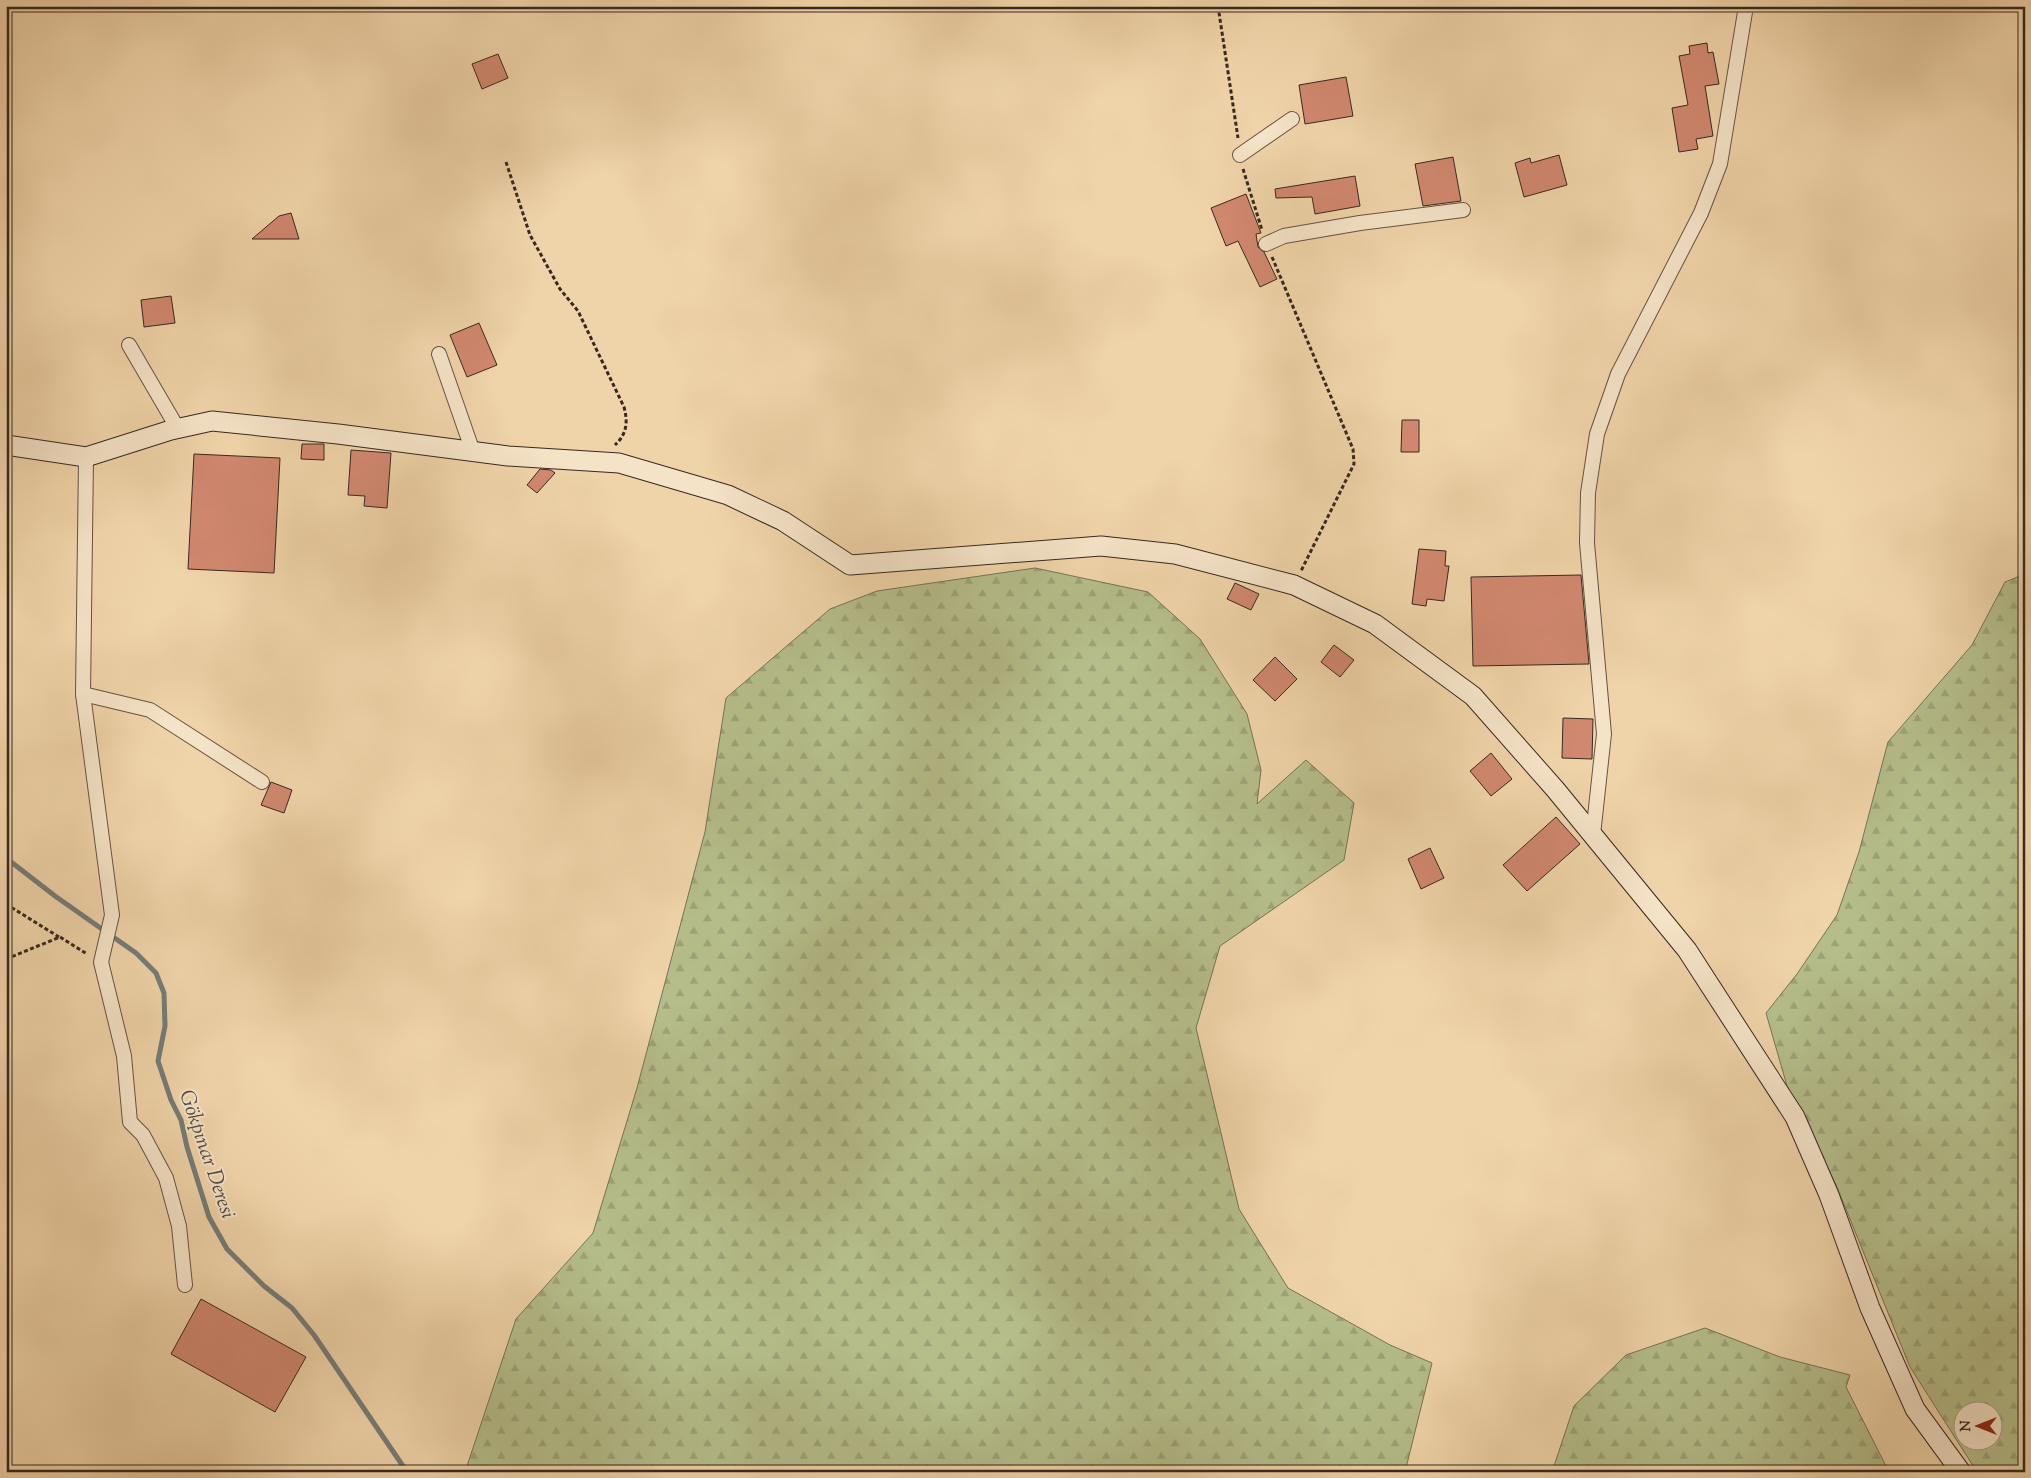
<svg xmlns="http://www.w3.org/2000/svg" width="2031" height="1478" font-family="'Sorts Mill Goudy',serif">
<defs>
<pattern id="forest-firs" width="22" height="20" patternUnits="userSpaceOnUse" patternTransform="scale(1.25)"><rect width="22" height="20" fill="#b5be8b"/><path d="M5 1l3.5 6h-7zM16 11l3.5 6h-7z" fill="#9ca378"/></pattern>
</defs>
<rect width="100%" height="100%" fill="#f0d4a9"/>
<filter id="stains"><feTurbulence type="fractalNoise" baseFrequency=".004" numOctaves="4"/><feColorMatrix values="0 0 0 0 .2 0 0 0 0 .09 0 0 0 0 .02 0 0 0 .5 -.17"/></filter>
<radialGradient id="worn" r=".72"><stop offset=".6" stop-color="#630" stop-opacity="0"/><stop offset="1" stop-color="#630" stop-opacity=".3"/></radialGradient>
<!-- forest -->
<g fill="url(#forest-firs)" stroke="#767356" fill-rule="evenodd">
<polygon points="1035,568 1148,592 1200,639 1247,714 1261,770 1257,804 1306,760 1354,803 1344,860 1220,946 1196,1028 1239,1209 1288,1288 1390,1345 1432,1363 1405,1472 465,1472 516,1319 593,1233 637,1088 705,832 726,698 830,609 877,591"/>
<path d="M 2025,574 L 2025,1472 L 1977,1472 L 1910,1367 L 1837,1187 L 1787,1086 L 1766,1013 L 1797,974 L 1837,915 L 1859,852 L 1888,742 L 1972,645 L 2005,582 ZM 1964,1410 L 1994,1410 L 1994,1440 L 1964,1440 Z"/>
<polygon points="1705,1328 1780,1357 1850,1375 1846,1387 1889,1472 1552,1472 1574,1406 1626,1355"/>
</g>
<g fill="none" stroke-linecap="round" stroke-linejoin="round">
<!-- stream -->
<polyline stroke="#757d78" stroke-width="5" points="6,858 55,896 136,953 156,973 164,993 165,1026 158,1061 171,1100 181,1120 187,1147 209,1217 227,1249 264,1286 292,1308 314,1335 407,1472"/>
</g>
<!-- building -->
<g fill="#d18870" stroke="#382820">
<polygon points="1707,43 1708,53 1713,52 1719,84 1705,86 1713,136 1696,139 1698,149 1679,152 1672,108 1688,105 1679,56 1690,54 1689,46"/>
<polygon points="498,54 508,78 482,89 472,64"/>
<polygon points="1346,77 1353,116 1305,124 1299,85"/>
<polygon points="1559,155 1567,185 1524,197 1515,163 1530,158 1531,163"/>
<polygon points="1453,157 1461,201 1423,206 1415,164"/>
<polygon points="1355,176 1360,206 1315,214 1312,197 1276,198 1275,189"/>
<polygon points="1246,194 1261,233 1256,234 1258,247 1264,252 1277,279 1260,287 1238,241 1226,246 1211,208"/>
<polygon points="291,213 299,239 252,239 279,216"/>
<polygon points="171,296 175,323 144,327 141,300"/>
<polygon points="479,323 497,365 467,377 450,335"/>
<polygon points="1402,420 1419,420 1419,452 1401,452"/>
<polygon points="302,444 324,444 324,460 301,459"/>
<polygon points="351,450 391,453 387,508 364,506 365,496 348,495"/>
<polygon points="194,454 280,458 274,573 188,569"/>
<polygon points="540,469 551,470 555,473 537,493 527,485"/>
<polygon points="1419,549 1446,551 1445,566 1449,566 1444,601 1427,599 1426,606 1412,604"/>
<polygon points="1581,575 1589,664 1473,666 1471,577"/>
<polygon points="1235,583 1259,594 1251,610 1227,599"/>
<polygon points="1334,645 1354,660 1340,677 1321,662"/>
<polygon points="1275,657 1297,679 1275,701 1253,680"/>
<polygon points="1563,718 1593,719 1592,759 1562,758"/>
<polygon points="1491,753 1512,779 1491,796 1470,771"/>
<polygon points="271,782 292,790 284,813 261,805"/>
<polygon points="1556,817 1580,844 1527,891 1503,865"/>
<polygon points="1430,848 1444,878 1421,889 1408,859"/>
<polygon points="201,1299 306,1357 275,1412 171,1354"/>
</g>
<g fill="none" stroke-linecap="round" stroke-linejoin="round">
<defs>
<g id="street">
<polyline points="1240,155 1292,119"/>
<polyline points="1266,244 1284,236 1360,223 1463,210"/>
<polyline points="129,345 178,429"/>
<polyline points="439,354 473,452"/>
<polyline points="86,457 83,694 112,915 101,962 124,1056 130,1122 143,1135 166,1178 179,1226 185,1285"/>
<polyline points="83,694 150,710 262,782"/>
<polyline points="1593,835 1604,734 1587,543 1588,493 1597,434 1618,374 1701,213 1720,164 1746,6"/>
</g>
<polyline id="secondary" points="6,445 86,457 171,430 212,421 338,434 508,456 619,463 728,495 783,521 850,565 1101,546 1175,554 1294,585 1375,624 1473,696 1555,789 1687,950 1795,1117 1829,1195 1870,1308 1915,1409 1961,1472"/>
</defs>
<!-- street casing -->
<use href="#street" stroke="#665342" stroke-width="16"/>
<!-- secondary casing -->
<use href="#secondary" stroke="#382820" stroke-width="21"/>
<!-- path -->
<g stroke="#382820" stroke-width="3" stroke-dasharray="4 2.5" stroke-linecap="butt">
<polyline points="1218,6 1238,138"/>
<path d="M 506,162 L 530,235 L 560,289 L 578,311 L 624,407 C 628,422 627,434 615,445"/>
<polyline points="1243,169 1262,230"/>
<polyline points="1272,257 1353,449 1354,464 1301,571"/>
<polyline points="6,904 59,937"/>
<polyline points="6,959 60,937 87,954"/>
</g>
<!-- street -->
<use href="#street" stroke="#f5e3c7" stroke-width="14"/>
<!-- secondary -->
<use href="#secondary" stroke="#f5e3c7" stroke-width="19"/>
</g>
<g text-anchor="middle" stroke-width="4" stroke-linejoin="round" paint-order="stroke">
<!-- water labels -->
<g font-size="21" font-style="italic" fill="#514c44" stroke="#f5e3c7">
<text transform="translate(208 1154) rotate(71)" y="7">Gökpınar Deresi</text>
</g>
</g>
<!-- margin -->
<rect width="2031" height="1478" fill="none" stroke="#f0d4a9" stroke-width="25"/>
<rect x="8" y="8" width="2016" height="1463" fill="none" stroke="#382820" stroke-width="2.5"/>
<rect x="12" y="12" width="2006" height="1453" fill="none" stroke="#382820"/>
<!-- north arrow -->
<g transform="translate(1978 1426) rotate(270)"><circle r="24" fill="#f5e3c7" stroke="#a99884"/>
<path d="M0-4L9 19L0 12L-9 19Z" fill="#8f2418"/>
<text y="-8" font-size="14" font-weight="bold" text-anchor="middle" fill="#382820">N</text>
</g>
<rect width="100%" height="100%" filter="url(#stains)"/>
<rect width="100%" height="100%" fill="url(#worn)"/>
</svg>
